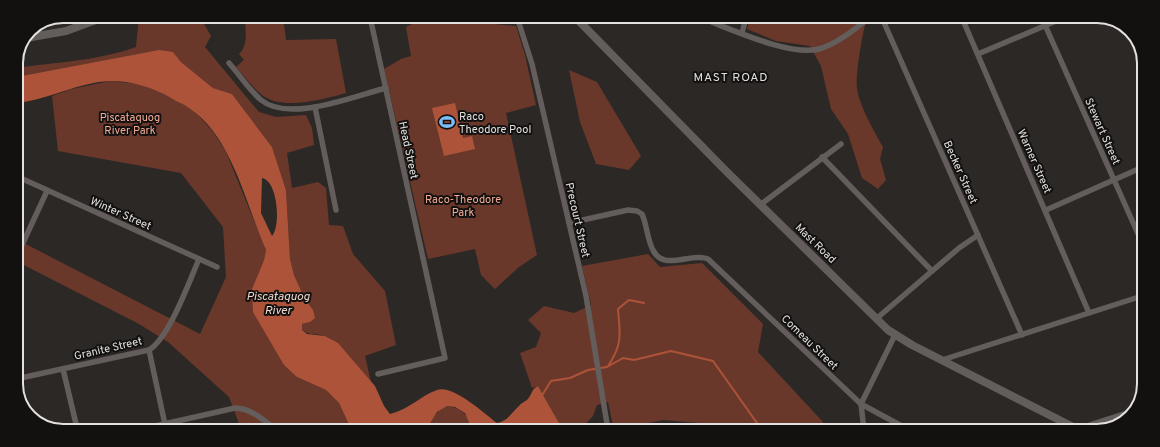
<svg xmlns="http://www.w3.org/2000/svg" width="1160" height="447" font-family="Overpass,sans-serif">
<rect width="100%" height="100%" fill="#2c2826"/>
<!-- green -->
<g fill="#6a382a">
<path d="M 139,16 L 190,16 L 202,20 L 211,36 L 205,47 L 259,112 L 276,117 L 306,115 L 312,128 L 314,145 L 287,153 L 292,188 L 318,182 L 326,188 L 329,225 L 343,226 L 353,254 L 385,291 L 396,345 L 365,356 L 371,382 C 358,368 343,344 325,336 C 317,333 309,336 302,330 L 302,324 L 310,322 L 313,310 L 304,297 L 294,275 L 290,259 L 286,190 L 272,147 L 232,94 L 213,88 L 181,62 L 173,52 L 149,52 L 16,77 L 16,68 C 56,62 98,61 136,47 Z"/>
<path d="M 245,16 L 283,17 L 286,40 L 336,39 L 346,93 C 324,99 282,111 262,95 C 252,87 244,76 236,67 L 244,60 L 239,54 C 249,45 245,29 245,16 Z"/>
<polygon points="426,17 478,17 484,23 516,26 525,55 536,105 506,113 537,255 519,267 495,289 481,275 475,249 428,259 384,69 401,59 411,56 406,27"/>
<path d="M 750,18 L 800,18 L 807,22 L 841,22 L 845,18 L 867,18 C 863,29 855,76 857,88 C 858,103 875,133 883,147 L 880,159 L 886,180 L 878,189 L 862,178 L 848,134 L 831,109 L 821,66 L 810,46 L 776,41 L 747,29 Z"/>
<polygon points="569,70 597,82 641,156 629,170 596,164 580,122"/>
<polygon points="110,81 140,84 156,90 189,107 199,116 214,133 226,152 266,250 264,260 252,289 297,377 326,390 339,403 351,429 241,429 229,397 168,342 139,324 16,261 16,239 200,334 226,277 223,227 181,173 58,151 52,96 72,89"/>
<polygon points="648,254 660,267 702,263 763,324 758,352 822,421 827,430 737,430 724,425 663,420 614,430 608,402 597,405 593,416 580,430 563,430 538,386 532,388 520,353 536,347 541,333 528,320 544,306 574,313 591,305 582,266"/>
<path d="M 447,406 C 462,408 469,415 472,429 L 420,429 C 431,423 435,411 447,406 Z"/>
</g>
<!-- water -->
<g fill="#ad5339" fill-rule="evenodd">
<path d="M 159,50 L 173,52 L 181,62 L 213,88 L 232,94 L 272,147 L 286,190 L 290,259 L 294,275 L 304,297 L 313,310 L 315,318 L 310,322 L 302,324 L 302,330 L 307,334 L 325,336 L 338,343 L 375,386 L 384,406 L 390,414 C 410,409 420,396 437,390 C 452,384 484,413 497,423 C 508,421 511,413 519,406 C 521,403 524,402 527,400 C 532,395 531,389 538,386 L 563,430 L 472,429 L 465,413 L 455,407 L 447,406 L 437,412 L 430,423 L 420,429 L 351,429 L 339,403 L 326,390 L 297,377 L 284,365 L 253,312 L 252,289 L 264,260 L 266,250 C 246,205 232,136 189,108 C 184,104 177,102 171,98 C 152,87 132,81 110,81 C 79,82 48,100 16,103 L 16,77 ZM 262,178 C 278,181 281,226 272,236 L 261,213 Z"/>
<polygon points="455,103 463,138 472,136 475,149 444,156 432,108"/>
</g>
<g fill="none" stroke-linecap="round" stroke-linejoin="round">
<!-- stream -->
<g stroke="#ad5339" stroke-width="2">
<path d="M 608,366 C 623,344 620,334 618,309 L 629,300 L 644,303"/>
<polyline points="541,397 551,381 570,378 588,370 607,367 623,358 634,360 671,351 713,361 762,430"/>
</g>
<!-- minor -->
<g stroke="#635e5c" stroke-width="5.5">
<polyline points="370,17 445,358 378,374"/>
<polyline points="517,17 532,64 586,296 608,430"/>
<path d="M 701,18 C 729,28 790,57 819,49 C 837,44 855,29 869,18"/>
<polyline points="882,18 1022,335"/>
<polyline points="962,18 1089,313"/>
<polyline points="1045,25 1143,245"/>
<polyline points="1127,29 1144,67"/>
<polyline points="742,33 746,18"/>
<polyline points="978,54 1063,18"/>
<path d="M 229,63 C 239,74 249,90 261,100 C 289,123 354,96 386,88"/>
<polyline points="315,107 336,210"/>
<polyline points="822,157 932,271"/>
<polyline points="16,176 217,267"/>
<polyline points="760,205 841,144"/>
<polyline points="1046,210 1143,167"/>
<path d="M 569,223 L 628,210 L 637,211 L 642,214 C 647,225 647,239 653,250 C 663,272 691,252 708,259 L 861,404 L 911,431"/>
<polyline points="16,258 47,191"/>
<polyline points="876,319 959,248 978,235"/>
<polyline points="149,350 166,429"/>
<polyline points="942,360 1142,296"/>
<polyline points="63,369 77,428"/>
<path d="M 16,379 L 149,350 C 169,338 189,282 199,259"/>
<path d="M 142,429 L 235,408 C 250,408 264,420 275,429"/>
<polyline points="1077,429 1133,411"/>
<polyline points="864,430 861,404 895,335"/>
</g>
<!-- secondary -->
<g stroke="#635e5c" stroke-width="8">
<polyline points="575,17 726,171 888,330 912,345 1081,431"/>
<polyline points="26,38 66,31 107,16"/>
</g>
</g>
<!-- icons -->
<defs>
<symbol id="stadium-bare" viewBox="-9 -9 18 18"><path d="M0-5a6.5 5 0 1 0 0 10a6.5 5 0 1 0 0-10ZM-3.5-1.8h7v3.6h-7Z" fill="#7cbef9" stroke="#131110" stroke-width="2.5" paint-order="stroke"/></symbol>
</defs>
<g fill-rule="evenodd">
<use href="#stadium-bare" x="436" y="111" width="22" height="22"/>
</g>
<g text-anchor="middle" stroke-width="4" stroke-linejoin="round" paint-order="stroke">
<!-- poi labels -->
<g font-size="11" fill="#e3e0df" stroke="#131110" text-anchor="start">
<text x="459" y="120">Raco<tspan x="459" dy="13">Theodore Pool</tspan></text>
</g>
<!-- park labels -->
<g font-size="11" fill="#f4ab96" stroke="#131110">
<text x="130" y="121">Piscataquog<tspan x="130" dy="13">River Park</tspan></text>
<text x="463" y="203">Raco-Theodore<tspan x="463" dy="13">Park</tspan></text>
</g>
<!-- street labels -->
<g font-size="11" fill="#e3e0df" stroke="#131110">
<text transform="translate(1103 131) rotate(66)" y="4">Stewart Street</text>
<text transform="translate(409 150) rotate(78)" y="4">Head Street</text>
<text transform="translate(1035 161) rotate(66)" y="4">Warner Street</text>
<text transform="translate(961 172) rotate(66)" y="4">Becker Street</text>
<text transform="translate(121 213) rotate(24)" y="4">Winter Street</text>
<text transform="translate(578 220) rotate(77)" y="4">Precourt Street</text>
<text transform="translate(816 243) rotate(44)" y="4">Mast Road</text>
<text transform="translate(810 342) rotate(44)" y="4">Comeau Street</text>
<text transform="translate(108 348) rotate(-13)" y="4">Granite Street</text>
</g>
<!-- neighbourhood labels -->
<g font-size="12" letter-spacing="1" fill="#e3e0df" stroke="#131110">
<text x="731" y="81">MAST ROAD</text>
</g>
<!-- water labels -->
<g font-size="12" font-style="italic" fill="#efd5ce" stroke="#131110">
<text x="278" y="300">Piscataquog<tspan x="278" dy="14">River</tspan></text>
</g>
</g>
<!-- crop -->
<path d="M0 0H1160V447H0ZM63 23H1097A40 40 0 0 1 1137 63V384A40 40 0 0 1 1097 424H63A40 40 0 0 1 23 384V63A40 40 0 0 1 63 23Z" fill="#131110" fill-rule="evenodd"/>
<path fill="none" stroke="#e3e0df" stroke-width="2" d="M63 23H1097A40 40 0 0 1 1137 63V384A40 40 0 0 1 1097 424H63A40 40 0 0 1 23 384V63A40 40 0 0 1 63 23Z"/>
</svg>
